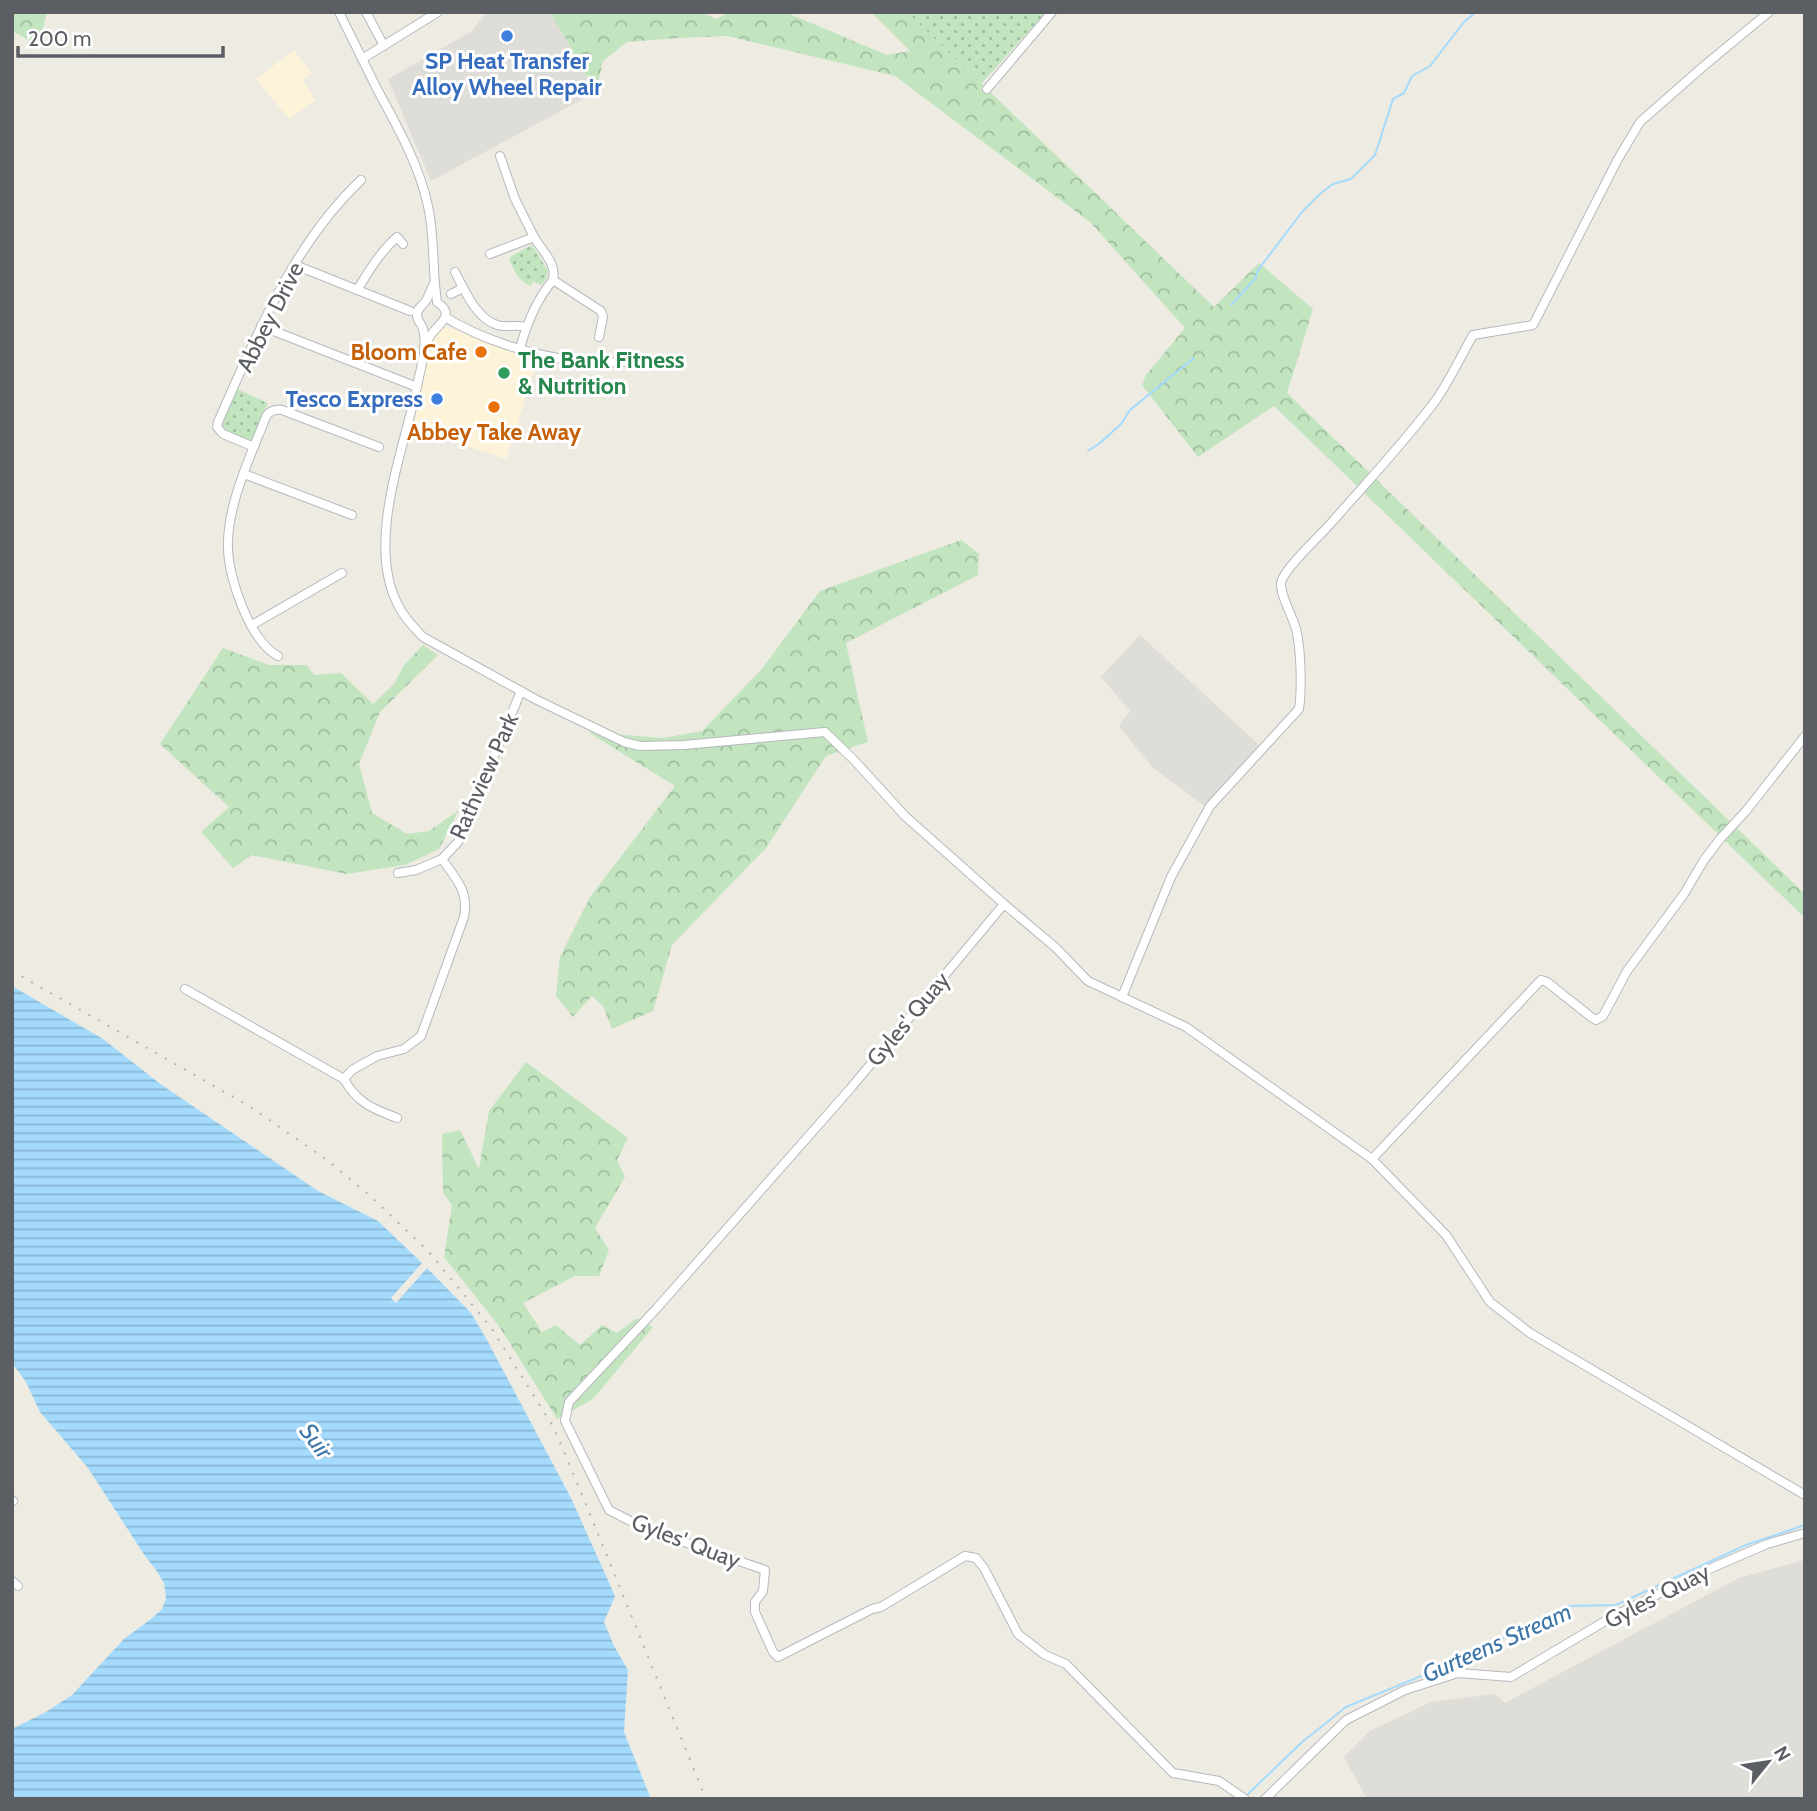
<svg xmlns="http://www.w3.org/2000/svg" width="1817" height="1811" font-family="Cabin,sans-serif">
<defs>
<pattern id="grass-dots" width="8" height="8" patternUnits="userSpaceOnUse" patternTransform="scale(1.75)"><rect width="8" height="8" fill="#c2e5c0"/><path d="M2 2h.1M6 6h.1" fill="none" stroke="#a1bda0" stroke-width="1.8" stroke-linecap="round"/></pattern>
<pattern id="forest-crowns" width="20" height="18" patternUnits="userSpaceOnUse" patternTransform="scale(1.75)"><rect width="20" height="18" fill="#c2e5c0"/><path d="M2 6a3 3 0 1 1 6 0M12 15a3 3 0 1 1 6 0" fill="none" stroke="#a1bda0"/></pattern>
<pattern id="water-rules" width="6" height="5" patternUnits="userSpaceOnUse" patternTransform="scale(1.75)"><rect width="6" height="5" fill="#a4dbfd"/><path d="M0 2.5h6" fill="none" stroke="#89b5d0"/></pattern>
</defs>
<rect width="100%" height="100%" fill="#eeebe3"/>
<!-- commercial -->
<g fill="#fdf3d9">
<polygon points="294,50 311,73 302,80 316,100 289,119 256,79"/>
<polygon points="447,327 538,359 506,459 412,428 433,338 436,333 442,328"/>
</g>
<!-- industrial -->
<g fill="#dfddd8">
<polygon points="487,12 550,12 596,92 431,181 388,79 472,31"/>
<polygon points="1140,635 1259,745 1205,806 1153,768 1119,726 1130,711 1101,677"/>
<polygon points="1805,1560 1805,1799 1367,1799 1344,1757 1370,1731 1431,1702 1495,1694 1505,1703 1739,1578"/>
</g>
<!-- grass -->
<g fill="url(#grass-dots)">
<polygon points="907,12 1046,12 981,84"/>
<path d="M 532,245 L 548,271 L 546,279 L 541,285 L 533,281 L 531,286 C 518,280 514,271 509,259 L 513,255 Z"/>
<polygon points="237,389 268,403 255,437 250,441 224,430 221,426"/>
</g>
<!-- forest -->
<g fill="url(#forest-crowns)">
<polygon points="12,12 47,12 39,46 12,31"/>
<polygon points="550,12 700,12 717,19 728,12 785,12 887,55 910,51 871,12 907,12 1214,307 1259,263 1313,309 1287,393 1805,894 1805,918 1274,406 1198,457 1142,385 1146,375 1185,328 1090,222 895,76 727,36 678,38 627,42 603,61 596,92"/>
<polygon points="961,540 979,554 978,575 846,643 868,742 826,756 766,848 672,945 653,1011 612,1029 603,1006 592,996 573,1017 556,996 560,957 590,897 675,786 588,732 663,738 702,731 761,670 820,591"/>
<polygon points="423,645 438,655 380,712 359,764 372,813 407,834 429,831 459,810 439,849 405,865 347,874 252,855 233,868 201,832 229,807 160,744 223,648 269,665 307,665 314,675 341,673 373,704 394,684 404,665"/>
<polygon points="526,1062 628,1138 617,1160 625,1177 595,1228 609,1250 599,1276 575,1276 523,1303 542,1332 556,1325 580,1345 602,1325 617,1333 637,1318 653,1327 593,1399 557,1419 499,1326 444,1257 452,1205 443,1193 442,1134 460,1130 479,1169 489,1111"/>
</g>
<!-- water -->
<polygon fill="url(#water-rules)" points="12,986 103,1039 159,1083 318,1191 378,1221 422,1263 391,1298 396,1303 427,1268 471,1313 487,1340 571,1498 615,1596 604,1622 614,1646 628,1670 624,1732 651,1799 12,1799 12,1729 46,1712 72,1695 124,1639 151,1619 162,1609 166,1598 164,1583 156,1570 145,1556 88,1468 40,1412 26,1382 12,1363"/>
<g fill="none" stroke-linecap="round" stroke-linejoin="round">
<!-- stream -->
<g stroke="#a4dbfd" stroke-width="2">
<polyline points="1231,305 1255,279 1258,270 1302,212 1321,193 1333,184 1351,179 1375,155 1393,99 1404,93 1412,76 1430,66 1464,22 1476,12"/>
<polyline points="1088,451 1100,443 1121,424 1130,410 1194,358"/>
<polyline points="1247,1795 1301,1743 1346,1707 1453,1663 1568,1606 1616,1605 1746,1545 1805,1525"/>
</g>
<defs>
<g id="minor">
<path d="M 339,12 C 352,38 364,63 377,89 C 397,126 419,164 428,206 C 435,238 432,270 437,302 C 454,314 443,320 434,331 C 430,335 427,342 424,347"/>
<polyline points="366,12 384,46"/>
<polyline points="362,59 438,12"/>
<polyline points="987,89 1052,12"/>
<polyline points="500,156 515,199 534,237"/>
<path d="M 490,254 L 534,237 C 542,251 557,263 553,280"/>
<polyline points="295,265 410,311"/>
<path d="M 455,272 C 465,291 476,318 497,325 C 507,328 516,324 526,327"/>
<polyline points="553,280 601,311 603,317 599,337"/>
<path d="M 434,283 C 431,289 429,297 425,302 C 421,307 417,308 417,315 C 417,321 422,324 423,329 C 428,346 421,366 418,382 C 405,447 366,540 397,603 C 403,616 413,627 423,637 L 537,700 L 624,742 L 640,746 L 684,745 L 825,732 L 854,760 L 905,816 L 1004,904 L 1055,947 L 1088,981 L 1186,1027 L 1372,1159 L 1446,1235 L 1490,1302 L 1530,1333 L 1805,1495"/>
<path d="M 357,290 C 369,271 380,252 397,237 L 403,244"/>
<polyline points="451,294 463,288"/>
<path d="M 445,317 C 482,340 534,356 578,361 C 595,363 614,362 632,362"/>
<polyline points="261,326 417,387"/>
<path d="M 520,348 C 527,323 536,300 553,280"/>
<path d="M 254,447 L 223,434 L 217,427 L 218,422 C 256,337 292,245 361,180"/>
<polyline points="244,474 352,515"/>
<polyline points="252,625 342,573"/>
<path d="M 278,656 C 250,641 228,578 228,547 C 227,511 245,468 259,434 C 262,428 264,420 267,415 C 271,410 276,409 282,410 L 379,447"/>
<polyline points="398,873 416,870 442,859 458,842 521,691"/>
<polyline points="1004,904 850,1089 657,1308 569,1402 565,1421 609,1510 644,1528 765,1570 763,1591 755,1602 755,1612 773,1652 778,1657 872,1609 881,1607 965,1556 976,1558 984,1568 1018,1634 1045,1655 1066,1664 1173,1773 1219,1781 1245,1799"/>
<polyline points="185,989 344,1079"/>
<path d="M 1122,997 L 1171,877 L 1210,806 L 1299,709 C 1302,688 1301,649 1296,629 C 1293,617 1280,595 1281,583 C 1283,569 1321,535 1332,522 C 1367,482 1404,443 1436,400 C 1450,380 1461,356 1473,335 L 1533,325 L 1618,159 L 1640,122 L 1705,65 L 1769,12"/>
<path d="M 397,1118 C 373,1109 356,1102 344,1079 L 352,1070 L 377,1056 L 404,1049 L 421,1036 L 464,917 C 469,891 456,879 442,859"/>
<polyline points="1372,1159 1541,980 1547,982 1591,1017 1596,1020 1603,1016 1627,971 1684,894 1704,860 1720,839 1746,811 1805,736"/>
<polyline points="12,1500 13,1501"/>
<polyline points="12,1581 18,1586"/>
<polyline points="1265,1799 1346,1720 1405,1690 1458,1673 1511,1677 1612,1617 1700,1573 1767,1544 1805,1533"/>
</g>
</defs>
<!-- minor casing -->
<use href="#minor" stroke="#b6b9bd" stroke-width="10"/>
<!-- minor -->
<use href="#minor" stroke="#fff" stroke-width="8"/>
<!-- rail -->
<polyline stroke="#b2b3b4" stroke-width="2" stroke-dasharray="2 9" stroke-linecap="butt" points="12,971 249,1106 327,1160 368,1194 429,1252 492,1329 554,1428 585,1502 706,1799"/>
</g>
<!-- markers -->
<g fill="#3f7fe0" stroke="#fff" stroke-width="2.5">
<circle cx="507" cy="36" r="7"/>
<circle cx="437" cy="399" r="7"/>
</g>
<g fill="#e8710a" stroke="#fff" stroke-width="2.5">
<circle cx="481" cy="352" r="7"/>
<circle cx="494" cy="407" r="7"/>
</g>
<circle fill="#2e9e5b" stroke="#fff" stroke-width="2.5" cx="504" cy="373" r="7"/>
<g text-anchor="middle" stroke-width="6" stroke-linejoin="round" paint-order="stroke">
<!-- shop labels -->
<g font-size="23" font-weight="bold" fill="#366cbe" stroke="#fff">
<text x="507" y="69">SP Heat Transfer<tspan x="507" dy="26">Alloy Wheel Repair</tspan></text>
<text x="423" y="407" text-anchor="end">Tesco Express</text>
</g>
<!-- street labels -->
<g font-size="23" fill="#5b5f64" stroke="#fff">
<text transform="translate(270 317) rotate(-63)" y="8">Abbey Drive</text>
<text transform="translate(484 776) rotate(-66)" y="8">Rathview Park</text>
<text transform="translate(908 1019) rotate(-50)" y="8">Gyles' Quay</text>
<text transform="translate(686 1541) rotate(21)" y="8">Gyles' Quay</text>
<text transform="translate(1657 1596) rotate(-27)" y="8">Gyles' Quay</text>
</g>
<!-- food labels -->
<g font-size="23" font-weight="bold" fill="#c56008" stroke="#fff" text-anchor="end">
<text x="467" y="360">Bloom Cafe</text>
<text x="494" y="440" text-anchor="middle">Abbey Take Away</text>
</g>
<!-- leisure labels -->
<g font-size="23" font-weight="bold" fill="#27864d" stroke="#fff" text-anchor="start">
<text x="518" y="368">The Bank Fitness<tspan x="518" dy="26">&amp; Nutrition</tspan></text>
</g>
<!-- water labels -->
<g font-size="24" font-style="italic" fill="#3e76a7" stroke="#fff">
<text transform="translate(316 1441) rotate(53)" y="8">Suir</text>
<text transform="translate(1497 1643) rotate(-24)" y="8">Gurteens Stream</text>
</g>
</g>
<!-- border -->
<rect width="1817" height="1811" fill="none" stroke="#5b5f64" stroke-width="28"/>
<!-- north arrow -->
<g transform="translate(1768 1762) rotate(60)" stroke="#ffffff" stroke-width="5" paint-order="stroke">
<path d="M0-5L12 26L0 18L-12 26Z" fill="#5b5f64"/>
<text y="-10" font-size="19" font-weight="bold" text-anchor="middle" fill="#5b5f64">N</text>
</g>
<!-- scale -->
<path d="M18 46v10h205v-10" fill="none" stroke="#5b5f64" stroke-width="3.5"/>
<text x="28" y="46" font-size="21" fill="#5b5f64" stroke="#ffffff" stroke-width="5" paint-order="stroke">200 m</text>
</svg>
